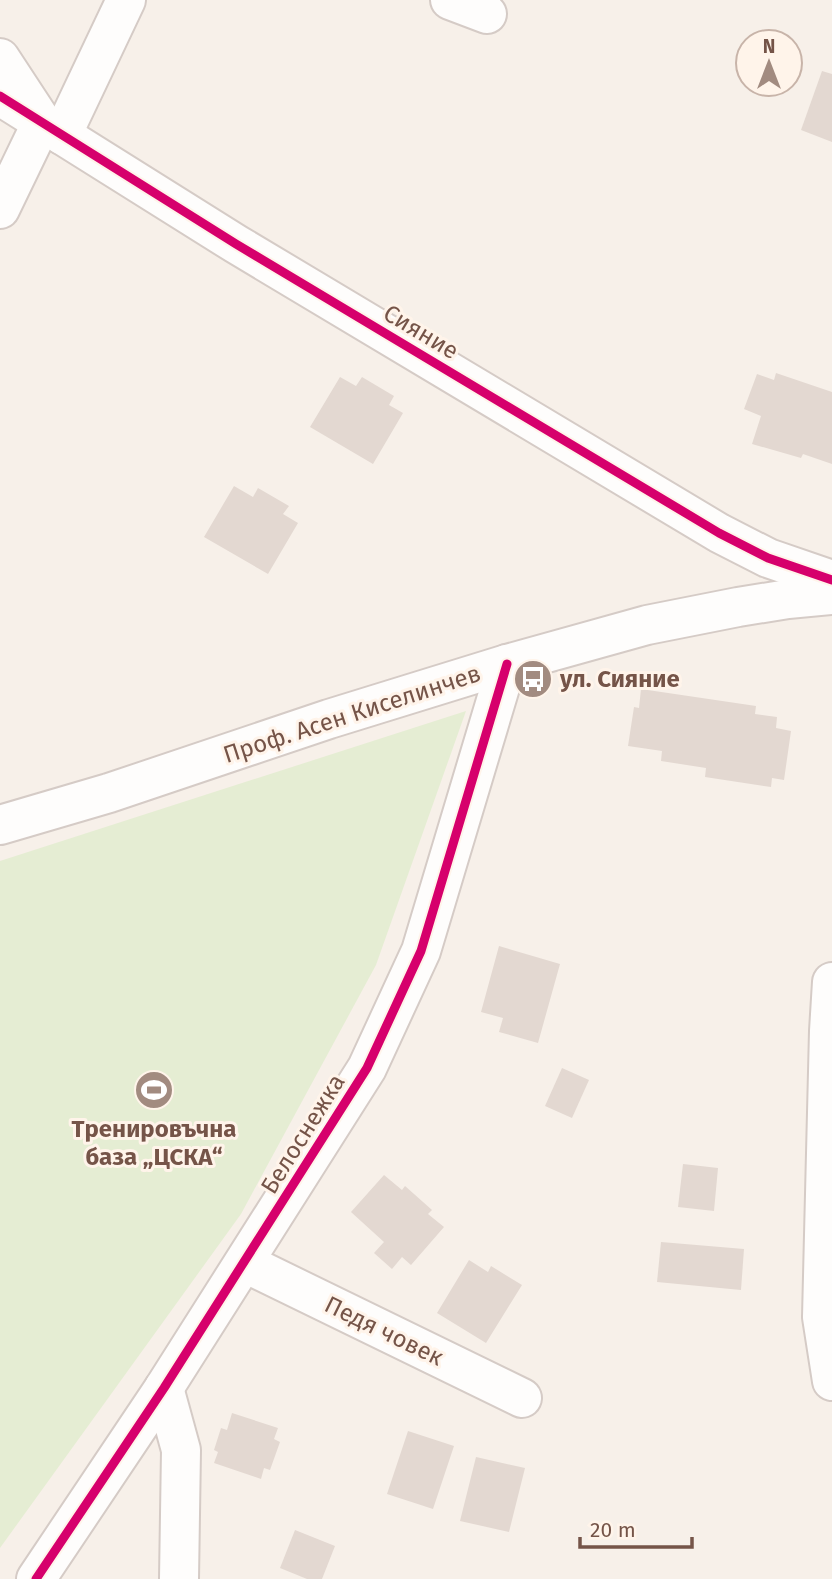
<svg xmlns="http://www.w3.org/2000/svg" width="832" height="1579" font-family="'Fira Sans',sans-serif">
<rect width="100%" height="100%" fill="#f7f0e9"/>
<!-- green -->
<polygon fill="#e5edd3" points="466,711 376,965 241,1214 0,1548 0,861"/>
<!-- building -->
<g fill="#e3d8d1">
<polygon points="822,71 832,74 832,142 801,130"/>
<polygon points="776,373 832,392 832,464 803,454 801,458 752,444 761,416 744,409 757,374 774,380"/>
<polygon points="340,377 356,386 362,377 394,396 389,405 403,413 373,464 310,427"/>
<polygon points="234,486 253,497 258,488 289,506 283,514 298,523 268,574 204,537"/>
<polygon points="641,689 756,706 755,714 777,717 776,728 791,731 784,780 772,778 771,787 705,777 706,768 661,761 662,751 628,746 634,707 639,708"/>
<polygon points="499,946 560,964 538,1043 499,1032 503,1018 481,1012"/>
<polygon points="562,1068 589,1080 572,1118 545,1106"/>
<polygon points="683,1164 718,1168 714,1211 678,1207"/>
<polygon points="384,1175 402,1190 405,1186 432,1210 428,1214 444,1227 411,1265 402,1257 392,1269 374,1253 384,1242 351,1212"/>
<polygon points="661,1242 744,1249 741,1290 657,1282"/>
<polygon points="469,1260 488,1272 491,1266 522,1285 486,1343 437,1313"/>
<polygon points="232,1413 278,1428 274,1439 280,1442 270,1470 264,1468 261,1479 214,1463 218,1452 214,1450 221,1428 227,1430"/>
<polygon points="408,1431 454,1446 433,1509 387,1494"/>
<polygon points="476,1457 525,1468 509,1532 460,1521"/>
<polygon points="295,1530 335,1546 322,1579 307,1579 280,1568"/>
</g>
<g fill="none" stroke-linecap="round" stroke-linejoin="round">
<defs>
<g id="minor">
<polyline points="450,0 487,14"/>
<polyline points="0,58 42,122 0,209"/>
<polyline points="0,96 236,244 719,533 768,558 832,580"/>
<polyline points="62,135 126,0"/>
<polyline points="0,825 109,793 329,719 507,664 647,625 738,607 788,599 832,595"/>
<polyline points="832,982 829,1031 822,1317 832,1381"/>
<polyline points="245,1263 522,1398"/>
<polyline points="164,1388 181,1450 179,1579"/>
<polyline points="36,1579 164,1388 367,1068 421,951 507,664"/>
</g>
</defs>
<!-- minor casing -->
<use href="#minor" stroke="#d5cbc6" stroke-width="42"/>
<!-- minor -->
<use href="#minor" stroke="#fefdfc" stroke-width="38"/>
<defs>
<g id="cycleway">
<polyline points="0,96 236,244 719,533 768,558 832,580"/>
<polyline points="36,1579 164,1388 367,1068 421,951 507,664"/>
</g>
</defs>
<!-- cycleway casing -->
<use href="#cycleway" stroke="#fff4ea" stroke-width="13"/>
<!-- cycleway -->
<use href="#cycleway" stroke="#d6006c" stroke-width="9"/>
</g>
<!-- icons -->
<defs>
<symbol id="bus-disc" viewBox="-11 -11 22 22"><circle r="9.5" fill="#a28b80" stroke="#fff4ea"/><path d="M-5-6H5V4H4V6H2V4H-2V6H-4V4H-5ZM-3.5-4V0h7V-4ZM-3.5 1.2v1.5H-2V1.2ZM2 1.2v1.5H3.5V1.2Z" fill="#fff"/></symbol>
<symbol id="stadium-disc" viewBox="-11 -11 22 22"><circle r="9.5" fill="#a28b80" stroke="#fff4ea"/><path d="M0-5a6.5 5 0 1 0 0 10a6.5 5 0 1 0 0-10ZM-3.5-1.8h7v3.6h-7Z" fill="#fff"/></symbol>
</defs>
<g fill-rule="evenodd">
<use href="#bus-disc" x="511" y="657" width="44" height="44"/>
<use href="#stadium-disc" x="132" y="1068" width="44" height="44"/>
</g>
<g text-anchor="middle" stroke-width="6" stroke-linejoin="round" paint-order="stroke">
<!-- street labels -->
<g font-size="24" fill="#755448" stroke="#fff4ea">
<text transform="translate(421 332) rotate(31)" y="8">Сияние</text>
<text transform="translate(352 714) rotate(-18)" y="8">Проф. Асен Киселинчев</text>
<text transform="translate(303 1134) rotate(-58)" y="8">Белоснежка</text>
<text transform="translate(384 1331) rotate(26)" y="8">Педя човек</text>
</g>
<!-- poi labels -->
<g font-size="24" font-weight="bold" fill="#755448" stroke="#fff4ea" text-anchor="start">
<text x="560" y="687">ул. Сияние</text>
<text x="154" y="1137" text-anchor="middle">Тренировъчна<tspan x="154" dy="28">база „ЦСКА“</tspan></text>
</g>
</g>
<!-- north arrow -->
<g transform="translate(769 63)"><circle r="33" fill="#fff4ea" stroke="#c8b4a9" stroke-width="2"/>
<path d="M0-5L12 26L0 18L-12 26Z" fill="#a28b80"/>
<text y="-10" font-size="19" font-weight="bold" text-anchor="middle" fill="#755448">N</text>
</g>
<!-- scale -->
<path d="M580 1537v10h112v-10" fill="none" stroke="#755448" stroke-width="3.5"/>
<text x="590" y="1537" font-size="21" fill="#755448" stroke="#fff4ea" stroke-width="5" paint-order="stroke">20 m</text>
</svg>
